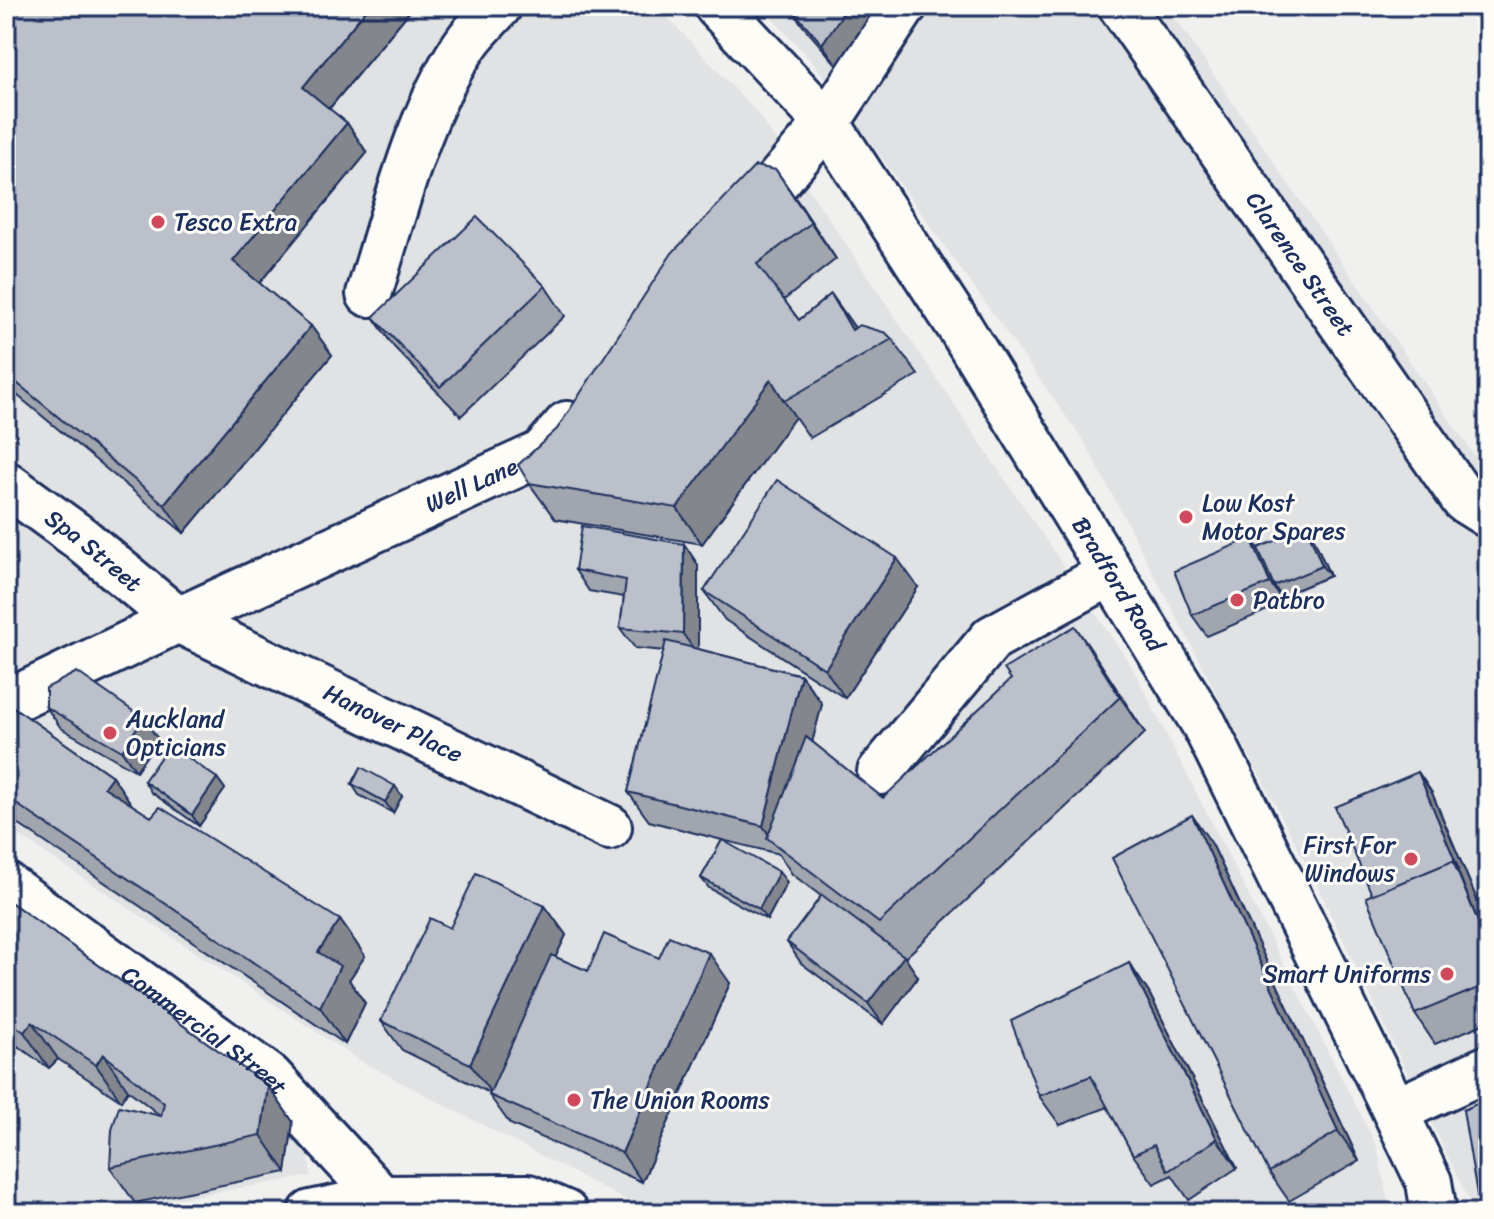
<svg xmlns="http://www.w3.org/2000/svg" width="1494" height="1219" font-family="Sriracha,sans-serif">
<rect width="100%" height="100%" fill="#f0f0ee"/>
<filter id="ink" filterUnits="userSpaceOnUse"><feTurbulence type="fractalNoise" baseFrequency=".0125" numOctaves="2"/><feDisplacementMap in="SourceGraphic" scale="16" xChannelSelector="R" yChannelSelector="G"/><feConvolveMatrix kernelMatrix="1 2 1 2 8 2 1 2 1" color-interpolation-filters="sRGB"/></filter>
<g filter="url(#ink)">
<!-- built -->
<g fill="#e0e2e3">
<polygon points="6,6 657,6 757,113 1132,667 1377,1147 1390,1213 650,1213 359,1060 6,827"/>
<polygon points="761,6 1167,6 1488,476 1488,1213 1475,1213 1310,871 1085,443 817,67"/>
<polygon points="6,917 305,1130 311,1176 92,1213 6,1213"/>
</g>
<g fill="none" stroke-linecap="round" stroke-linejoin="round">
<defs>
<g id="minor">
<path id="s1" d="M 1121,6 L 1464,500 L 1488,515"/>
<polyline points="743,221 827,123 904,6"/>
<path d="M 369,294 C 394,214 420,105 470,38 C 479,27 490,16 499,6"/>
<path id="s2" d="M 6,484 L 80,538 L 178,620 L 609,827"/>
<path id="s3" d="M 6,703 L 178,620 L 542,453 L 567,424"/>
<polyline points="880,772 992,638 1111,573"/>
<path id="s4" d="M 6,885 L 270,1077 L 381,1198"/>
<polyline points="1395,1111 1488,1068"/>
<polyline points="311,1213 381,1198 528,1197 565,1213"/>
</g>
<g id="major">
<path id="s5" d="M 717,6 L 827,123 L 961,329 L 1204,724 L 1395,1111 L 1429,1182 L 1434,1213"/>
</g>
</defs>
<!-- minor casing -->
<use href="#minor" stroke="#1b2f5e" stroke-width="50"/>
<!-- major casing -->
<use href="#major" stroke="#1b2f5e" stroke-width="50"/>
<!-- minor -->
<use href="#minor" stroke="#fdfcf7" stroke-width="44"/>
<!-- major -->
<use href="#major" stroke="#fdfcf7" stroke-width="44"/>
</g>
<!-- wall -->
<g fill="#a1a5ae" stroke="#1b2f5e" stroke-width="2">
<polygon points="6,6 414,6 329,109 347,123 367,153 259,283 311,326 332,355 184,533 6,386"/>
<polygon points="789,6 876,6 837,65 803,26"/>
<polygon points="801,206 836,259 784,300 799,320 831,294 855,328 892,339 918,375 810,438 795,417 702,544 555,519 529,483"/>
<polygon points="545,286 565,316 461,416 394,347 373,317"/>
<polygon points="1251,538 1258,548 1314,539 1330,576 1281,596 1284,603 1207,636 1192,615"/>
<polygon points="684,544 698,565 698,649 801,675 822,704 812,742 883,798 1100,663 1145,733 905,958 918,977 883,1024 801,963 787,942 821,896 792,874 779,854 722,840 787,882 767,920 709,888 701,878 722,840 649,821 628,792 664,651 635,648 620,628 624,597 589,591 575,570"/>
<polygon points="918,587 845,698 725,620 704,591"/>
<polygon points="6,702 112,776 132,805 151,817 340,920 365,956 349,980 365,1003 345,1044 6,816"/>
<polygon points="46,707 158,739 136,771 61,728"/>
<polygon points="1418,772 1432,793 1488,926 1488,1022 1435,1044 1415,1014 1372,895"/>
<polygon points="217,778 225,789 199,826 151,792 144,781"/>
<polygon points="352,784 402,796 393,813 359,795"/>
<polygon points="1212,844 1359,1161 1289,1201 1269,1172"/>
<polygon points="6,899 268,1086 293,1122 286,1172 135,1203 110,1167 161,1116 128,1090 121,1101 58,1059 49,1068 6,1038"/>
<polygon points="545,906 566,935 555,957 588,971 659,958 730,983 642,1182 510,1124 489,1095 490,1093 402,1050 381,1021 450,928"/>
<polygon points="1129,963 1149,993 1237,1168 1189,1200 1172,1175 1154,1184 1133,1155 1108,1107 1060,1125 1039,1096"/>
</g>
<!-- shaded-wall -->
<g fill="#83868d" stroke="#1b2f5e" stroke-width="2">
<polygon points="369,6 414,6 323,116 303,87"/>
<polygon points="848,6 876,6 837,65 822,44"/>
<polygon points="347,123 367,153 253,291 233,261"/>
<polygon points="776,170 801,206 836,259 811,223"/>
<polygon points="831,294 857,331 852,330"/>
<polygon points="311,326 332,355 184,533 164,504"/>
<polygon points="771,379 784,401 795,417 702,544 677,508"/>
<polygon points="1307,528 1314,539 1330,576 1322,566"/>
<polygon points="1251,538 1266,559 1274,586 1281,596 1284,603 1270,583"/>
<polygon points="684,544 698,565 698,655 683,634"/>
<polygon points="897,558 918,587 845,698 825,669"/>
<polygon points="1075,626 1100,663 1145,733 1120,697"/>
<polygon points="801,675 822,704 784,851 775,844 763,826"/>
<polygon points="143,718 158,739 136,771 122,751"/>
<polygon points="1418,772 1432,793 1488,926 1488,946"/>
<polygon points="112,776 137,812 104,787"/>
<polygon points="217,778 225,789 199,826 192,815"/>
<polygon points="395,786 402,796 393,813 385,802"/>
<polygon points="1192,815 1212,844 1359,1161 1338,1131"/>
<polygon points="779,872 787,882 767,920 759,909"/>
<polygon points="545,906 566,935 491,1093 470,1064"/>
<polygon points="340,920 365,956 349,980 365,1003 345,1044 320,1007 318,952"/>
<polygon points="709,953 730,983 642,1182 622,1153"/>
<polygon points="904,956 918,977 883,1024 868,1003"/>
<polygon points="1129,963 1149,993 1237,1168 1217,1139"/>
<polygon points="32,1022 58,1059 49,1068 24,1032"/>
<polygon points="103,1054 128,1090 121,1101 96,1065"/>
<polygon points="268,1086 293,1122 286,1172 261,1135"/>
</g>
<!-- building -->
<g fill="#bbc0ca" stroke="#1b2f5e" stroke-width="2">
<polygon points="6,6 369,6 303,87 347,123 233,261 311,326 164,504 6,374"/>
<polygon points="789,6 848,6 822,44"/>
<polygon points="755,166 776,170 811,223 757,264 799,320 831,294 852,330 859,325 886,333 892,339 784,401 771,379 677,508 529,483 518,465 557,429 672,253"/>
<polygon points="477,217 545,286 440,387 373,317"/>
<polygon points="777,480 897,558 825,669 704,591"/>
<polygon points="582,526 684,544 683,634 620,628 626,580 575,570"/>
<polygon points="1307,528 1322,566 1274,586 1258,548"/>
<polygon points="1251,538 1270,583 1192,615 1174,571"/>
<polygon points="1075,626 1120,697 879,923 767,838 806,737 883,798 1011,679 1004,669"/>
<polygon points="666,641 801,675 763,826 628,792"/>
<polygon points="77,672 143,718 122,751 46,707 46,688"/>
<polygon points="6,702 112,776 104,787 151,817 160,807 340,920 318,952 340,966 320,1007 6,797"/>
<polygon points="169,745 217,778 192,815 144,781"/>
<polygon points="361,767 395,786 385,802 352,784"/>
<polygon points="1418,772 1459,870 1453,861 1372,895 1335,807"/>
<polygon points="1192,815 1338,1131 1269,1172 1112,858"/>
<polygon points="722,840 779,872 759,909 701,878"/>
<polygon points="1453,861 1488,946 1488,984 1415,1014 1366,897"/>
<polygon points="476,873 545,906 470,1064 381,1021 430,918 450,928"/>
<polygon points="822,895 904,956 868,1003 787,942"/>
<polygon points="6,899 268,1086 261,1135 110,1167 112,1130 119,1106 161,1116 164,1103 103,1054 96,1065 32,1022 24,1032 6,1019"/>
<polygon points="604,934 659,958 669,936 709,953 622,1153 489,1095 551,955 588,971"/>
<polygon points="1129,963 1217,1139 1168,1171 1154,1145 1133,1155 1091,1076 1039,1096 1011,1021"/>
<polygon points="1488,1099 1488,1212 1480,1213 1463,1110"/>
</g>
</g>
<!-- markers -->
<g fill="#d1495b" stroke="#fdfcf7" stroke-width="3">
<circle cx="158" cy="222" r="8"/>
<circle cx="1186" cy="517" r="8"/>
<circle cx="1237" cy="600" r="8"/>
<circle cx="110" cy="733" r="8"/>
<circle cx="1411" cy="859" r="8"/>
<circle cx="1447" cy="974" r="8"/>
<circle cx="574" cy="1100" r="8"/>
</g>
<g text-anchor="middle" stroke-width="6" stroke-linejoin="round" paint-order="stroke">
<!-- poi labels -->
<g font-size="24" fill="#1b2f5e" stroke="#fdfcf7" text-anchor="start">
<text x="174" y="230">Tesco Extra</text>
<text x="1202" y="511">Low Kost<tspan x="1202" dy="28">Motor Spares</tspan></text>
<text x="1253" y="608">Patbro</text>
<text x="126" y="727">Auckland<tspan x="126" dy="28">Opticians</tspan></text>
<text x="1395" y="853" text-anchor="end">First For<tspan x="1395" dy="28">Windows</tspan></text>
<text x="1431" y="982" text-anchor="end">Smart Uniforms</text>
<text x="590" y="1108">The Union Rooms</text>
</g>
<!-- street labels -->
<g font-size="24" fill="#1b2f5e" stroke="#fdfcf7">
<text dy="8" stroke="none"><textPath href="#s1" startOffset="314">Clarence Street</textPath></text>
<text dy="8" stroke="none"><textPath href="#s3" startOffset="514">Well Lane</textPath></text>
<text dy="8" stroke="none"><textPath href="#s2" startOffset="110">Spa Street</textPath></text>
<text dy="8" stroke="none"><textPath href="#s5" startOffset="706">Bradford Road</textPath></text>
<text dy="8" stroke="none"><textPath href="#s2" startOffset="458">Hanover Place</textPath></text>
<text dy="8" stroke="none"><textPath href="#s4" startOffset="246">Commercial Street</textPath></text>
</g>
</g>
<!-- margin -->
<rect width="1494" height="1219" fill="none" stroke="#fdfcf7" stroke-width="32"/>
<rect x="16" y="16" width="1462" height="1187" fill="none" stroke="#1b2f5e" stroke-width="3" filter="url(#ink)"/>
</svg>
